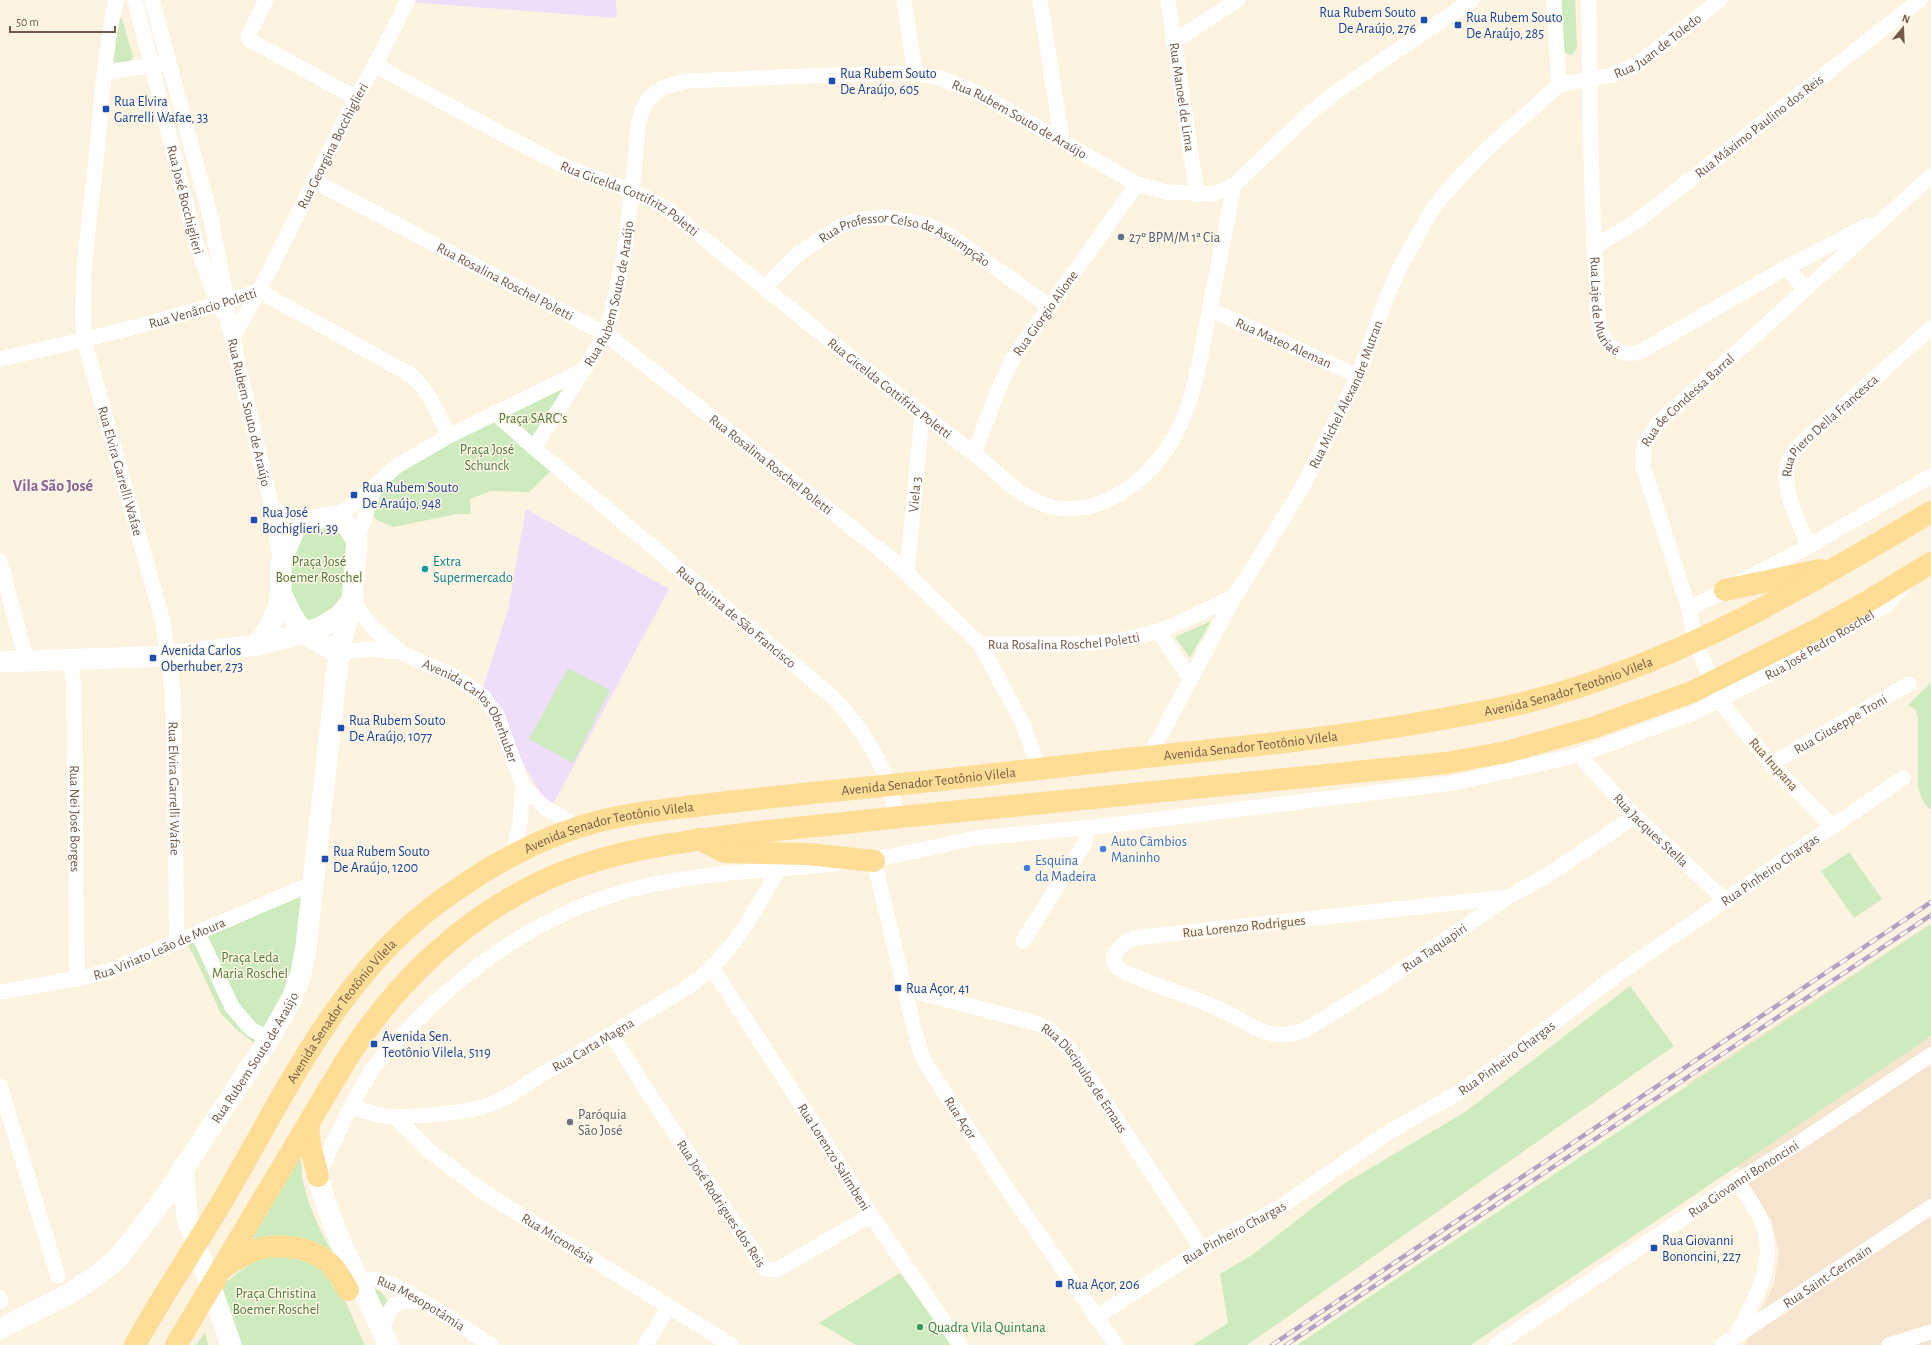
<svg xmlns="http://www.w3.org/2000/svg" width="1931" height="1345" font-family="'Alegreya Sans',sans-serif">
<rect width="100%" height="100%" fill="#fdf3e0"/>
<!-- residential -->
<polygon fill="#f5e5ce" points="1931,923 1931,1345 1745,1345 1774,1284 1779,1252 1771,1220 1686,1084"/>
<!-- education -->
<g fill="#f0ddf9">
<polygon points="411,0 616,0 617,18 410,2"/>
<polygon points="526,509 669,589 552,806 545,801 522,762 483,687 508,610"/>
</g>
<!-- green -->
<g fill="#ceebbe">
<polygon points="1561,0 1575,0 1577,47 1573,54 1570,55 1564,52"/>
<polygon points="119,17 122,19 133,57 128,64 115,64 113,62"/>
<polygon points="579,374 539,451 499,413"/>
<polygon points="495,416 554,468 529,492 491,491 470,499 471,514 457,514 394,527 378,521 369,512 384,479"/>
<polygon points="333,520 351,533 345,610 308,621 289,600 287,555 295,535"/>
<polygon points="1211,621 1190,658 1175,637"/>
<polygon points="568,668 610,690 573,763 529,739"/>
<path d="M 1931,682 L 1931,809 C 1923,805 1919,794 1918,785 L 1918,719 L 1916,710 L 1908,705 Z"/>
<polygon points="1849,852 1882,899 1854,918 1821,871"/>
<polygon points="307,894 297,971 258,1046 237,1030 221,1014 197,962 186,942 292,895"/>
<polygon points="1931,924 1931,1036 1471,1345 1297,1345"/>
<polygon points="1630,986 1674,1046 1247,1345 1193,1345 1228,1323 1220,1274 1252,1255 1342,1185 1465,1112"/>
<path d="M 300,1156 L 301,1157 C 300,1201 328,1244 349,1282 L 331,1261 L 248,1241 Z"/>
<path d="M 269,1255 C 281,1255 309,1258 318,1265 C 342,1284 352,1318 365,1345 L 228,1345 L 216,1290 L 252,1262 Z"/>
<polygon points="900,1273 952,1345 856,1345 819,1323"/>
<path d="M 373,1289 C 381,1289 384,1296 388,1301 L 382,1314 Z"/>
<polygon points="205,1332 208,1345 196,1345"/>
</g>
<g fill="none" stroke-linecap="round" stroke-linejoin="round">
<!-- street -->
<g stroke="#fff" stroke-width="15">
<path id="s1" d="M 116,0 C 104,53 101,108 96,162 C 89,221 80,281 84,340 L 163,622 L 173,692 L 177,942"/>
<path id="s2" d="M 135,0 L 197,246 L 218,304 L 223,312"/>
<path id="s3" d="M 152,0 L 211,219 L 227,302 L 228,320 L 271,504 L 281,562"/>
<polyline points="266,0 248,36 250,40 356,98"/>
<polyline points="904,0 915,73"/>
<polyline points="1040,0 1062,141"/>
<path id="s4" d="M 1168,0 L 1197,195"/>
<polyline points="1554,0 1559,85"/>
<path id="s5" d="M 1589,0 C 1590,90 1590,180 1596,269 C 1597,289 1595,321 1604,338 C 1611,351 1626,356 1640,352 L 1787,267 L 1869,225"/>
<polyline points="1173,42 1238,0"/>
<path id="s6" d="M 375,65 C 435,98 495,131 556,162 C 593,180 636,188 670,211 C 770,292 869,374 972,452 C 998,472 1019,499 1053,507 C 1101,517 1147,481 1171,442 C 1195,403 1200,357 1209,313 C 1217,271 1226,228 1234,185"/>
<polyline points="105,72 162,64"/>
<path id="s7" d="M 314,181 L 606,334 L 894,561 L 980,644 L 1023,724 L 1039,768"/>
<path id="s8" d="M 1594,247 L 1634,223 L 1655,207 L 1920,0"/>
<polyline points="1787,267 1805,290"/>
<path id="s9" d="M 765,287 L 797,255 L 840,226 L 862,219 L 886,217 L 928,225 L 952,237 L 1049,306"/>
<path id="s10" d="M 1209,309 L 1358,376"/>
<path id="s11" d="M 232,338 L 259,291 L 356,98 L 375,65 L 408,0"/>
<path id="s12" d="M 0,359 C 87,340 174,319 259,291 L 411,375 C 430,392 438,414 449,436"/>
<path id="s13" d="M 495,413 L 534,448 L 834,698 C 866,733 889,770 896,817"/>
<polyline points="534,448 584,370"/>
<path id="s14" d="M 974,454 L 998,390 L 1013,358 L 1137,184"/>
<polyline points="271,504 286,518 297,523"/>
<path id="s15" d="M 335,516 L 357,502 L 397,466 L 449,436 L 584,370 L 606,334 L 616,294 L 624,255 L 632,192 L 638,125 L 643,109 L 648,99 L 664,87 L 686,81 L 832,75 L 915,73 L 940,78 L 980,94 L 1137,184 L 1167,192 L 1214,194 L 1234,185 L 1310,113 L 1336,92 L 1472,0"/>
<polyline points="357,541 375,487"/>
<path id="s16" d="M 1809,546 C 1798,520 1776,482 1792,454 C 1796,449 1802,443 1807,438 L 1931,328"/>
<polyline points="0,561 26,660"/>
<path id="s17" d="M 907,573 L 922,415"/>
<polyline points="352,601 374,629 399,651"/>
<polyline points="1689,609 1809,546 1931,476"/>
<polyline points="1158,631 1191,680"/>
<path id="s18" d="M 980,644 C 1036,643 1104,649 1158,631 C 1183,623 1211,607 1235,596"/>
<path id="s19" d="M 339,652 L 372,649 L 400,652 L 452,675 L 472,688 L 483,696 L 497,715 L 523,786 L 544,807 L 579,828"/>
<path id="s20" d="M 70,659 L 74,686 L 77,979"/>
<path id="s21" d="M 1579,755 L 1635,816 L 1726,901"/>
<path id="s22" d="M 1149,757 L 1235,596 L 1302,488 L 1358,376 L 1387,296 L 1400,267 L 1433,208 L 1458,179 L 1487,149 L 1559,85 L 1612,75 L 1638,64 L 1720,0"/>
<path id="s23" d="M 1771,764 L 1909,684"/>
<path id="s24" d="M 1832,826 L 1771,764 L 1719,700 L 1710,675 L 1695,643 L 1689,609 L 1643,466 L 1644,445 L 1659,422 L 1931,176"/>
<polyline points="513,855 520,822 523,786"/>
<path id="s25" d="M 874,861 L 913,1024 L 921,1053 L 926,1064 L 1008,1190 L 1116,1345"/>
<path id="s26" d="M 864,862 L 976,838 L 1095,827 L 1453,783 L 1579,755 L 1693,713 L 1779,669 L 1886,605 L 1904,585"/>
<path id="s27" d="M 1508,897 L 1134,938 C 1124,942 1106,955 1117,967 C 1123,973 1132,975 1139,978 C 1165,989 1193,997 1219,1009 C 1237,1016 1254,1031 1274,1034 C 1284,1036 1293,1034 1303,1031 L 1382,983 L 1508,897 L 1551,873 L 1635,816"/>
<polyline points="198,933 232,1007 251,1029 269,1039"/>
<polyline points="1023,941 1085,843 1086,827"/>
<path id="s28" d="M 712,968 L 810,1118 L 871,1215 L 960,1345"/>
<path id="s29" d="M 906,989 L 1039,1024 L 1051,1031 L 1070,1049 L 1202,1249"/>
<path id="s30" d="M 0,992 L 90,976 L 109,971 L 299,889 L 312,886"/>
<path id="s31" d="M 612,1035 L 647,1091 L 765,1269 L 777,1270 L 871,1215"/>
<polyline points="0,1086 58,1276"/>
<path id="s32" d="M 352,1106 C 366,1112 381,1117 396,1117 C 421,1116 472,1113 494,1103 C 512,1096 527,1083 544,1073 C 582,1052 618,1030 655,1007 C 674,995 694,985 710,969 C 739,942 759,904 778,870"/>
<path id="s33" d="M 395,1117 L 431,1152 L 482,1191 L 731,1345"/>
<path d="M 318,1176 C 334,1142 353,1097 375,1066 C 386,1051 401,1037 414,1023 C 478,958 556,906 646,886 C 708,872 773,870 836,864"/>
<path id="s34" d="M 352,1288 C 358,1285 365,1279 372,1279 C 393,1278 469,1331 491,1345"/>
<polyline points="0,1298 1,1301"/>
<path id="s35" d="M 1096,1317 L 1202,1249 L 1280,1207 L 1389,1132 L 1458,1093 L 1497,1066 L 1618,974 L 1903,778"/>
<path d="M 383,1332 C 388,1306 393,1300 420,1301"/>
<path d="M 1737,1334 C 1752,1303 1773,1272 1766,1236 C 1763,1217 1748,1198 1738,1181"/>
<polyline points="645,1345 669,1307"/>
<path id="s36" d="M 1496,1345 L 1738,1181 L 1803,1140 L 1931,1055"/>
<path id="s37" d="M 1723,1345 L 1931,1207"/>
<polyline points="1889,1345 1931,1332"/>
</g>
<!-- secondary -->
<g stroke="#fff" stroke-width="21">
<path d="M 281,593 C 297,627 302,637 339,652"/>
<polyline points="0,662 169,656 257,645 304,633 323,626 339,616 351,602"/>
<polyline points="183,1167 187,1218 231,1345"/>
<path d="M 318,1176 C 332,1236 365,1288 388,1345"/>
<path id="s38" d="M 0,1329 L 69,1294 L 96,1276 L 116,1260 L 130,1243 L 162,1201 L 269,1039 L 292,998 L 301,973 L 306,946 L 339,652 L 352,601 L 357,541 L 348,527 L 335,516 L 297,523 L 281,562 L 281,593 L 278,608 L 267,632 L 257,645"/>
</g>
<!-- primary -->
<g stroke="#ffdd95" stroke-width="22">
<polyline points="1725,590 1820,570"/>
<polyline points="699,839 725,852 807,854 874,861"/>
<polyline points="308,1124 310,1145 318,1176"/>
<path d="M 224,1267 C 234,1261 245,1253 256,1250 C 279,1242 313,1247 331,1265 C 338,1272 343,1281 348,1290"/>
<path id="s39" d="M 135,1345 C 162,1296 194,1249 223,1200 C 283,1098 334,984 430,909 C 482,869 543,834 608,819 C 638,812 671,809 702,805 C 769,797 835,791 902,784 C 993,775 1084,763 1175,754 C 1270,744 1365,734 1458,716 C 1482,711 1507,708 1531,701 C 1678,663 1802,588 1931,512"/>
<path d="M 176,1345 L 345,1062 C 394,984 461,919 545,880 C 611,849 686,841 759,832 C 806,827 853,822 901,817 C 1083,799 1265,781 1446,763 L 1506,752 L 1592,728 L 1692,692 L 1818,629 L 1870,600 L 1931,563"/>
</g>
<defs>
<g id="rail">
<polyline points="1272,1345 1931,902"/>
<polyline points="1286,1345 1931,915"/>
</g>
</defs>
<!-- rail casing -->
<use href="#rail" stroke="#b69fc6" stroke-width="4.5"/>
<!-- rail -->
<use href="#rail" stroke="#fff7e7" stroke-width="3" stroke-dasharray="9" stroke-linecap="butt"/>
</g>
<!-- markers -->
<g fill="#1a4fb4" stroke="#fff7e7" stroke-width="1.5">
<rect x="1420" y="16" width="8" height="8" rx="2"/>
<rect x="1454" y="21" width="8" height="8" rx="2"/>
<rect x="828" y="77" width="8" height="8" rx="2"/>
<rect x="102" y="105" width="8" height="8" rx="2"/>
<rect x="350" y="491" width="8" height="8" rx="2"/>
<rect x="250" y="516" width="8" height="8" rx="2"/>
<rect x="149" y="654" width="8" height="8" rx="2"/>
<rect x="337" y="724" width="8" height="8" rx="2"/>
<rect x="321" y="855" width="8" height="8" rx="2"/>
<rect x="894" y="984" width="8" height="8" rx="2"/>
<rect x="370" y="1040" width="8" height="8" rx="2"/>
<rect x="1650" y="1244" width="8" height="8" rx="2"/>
<rect x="1055" y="1280" width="8" height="8" rx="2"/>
</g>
<circle fill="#5c6f8a" stroke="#fff7e7" stroke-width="1.5" cx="1121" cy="237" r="4"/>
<circle fill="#0f9aa8" stroke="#fff7e7" stroke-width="1.5" cx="425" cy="569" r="4"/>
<g fill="#3f7fe0" stroke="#fff7e7" stroke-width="1.5">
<circle cx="1103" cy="849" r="4"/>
<circle cx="1027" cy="868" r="4"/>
</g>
<circle fill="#6b7280" stroke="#fff7e7" stroke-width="1.5" cx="570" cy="1122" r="4"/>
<circle fill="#2e9e5b" stroke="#fff7e7" stroke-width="1.5" cx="920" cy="1327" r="4"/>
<g text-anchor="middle" stroke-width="3" stroke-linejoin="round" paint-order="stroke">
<!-- transit labels -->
<g font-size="14" fill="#164399" stroke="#fff7e7" text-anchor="start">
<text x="1416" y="17" text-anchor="end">Rua Rubem Souto<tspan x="1416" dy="16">De Araújo, 276</tspan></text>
<text x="1466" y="22">Rua Rubem Souto<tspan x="1466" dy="16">De Araújo, 285</tspan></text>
<text x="840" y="78">Rua Rubem Souto<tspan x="840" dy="16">De Araújo, 605</tspan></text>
<text x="114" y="106">Rua Elvira<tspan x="114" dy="16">Garrelli Wafae, 33</tspan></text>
<text x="362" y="492">Rua Rubem Souto<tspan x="362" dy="16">De Araújo, 948</tspan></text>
<text x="262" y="517">Rua José<tspan x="262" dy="16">Bochiglieri, 39</tspan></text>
<text x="161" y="655">Avenida Carlos<tspan x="161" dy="16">Oberhuber, 273</tspan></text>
<text x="349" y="725">Rua Rubem Souto<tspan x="349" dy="16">De Araújo, 1077</tspan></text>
<text x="333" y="856">Rua Rubem Souto<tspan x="333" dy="16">De Araújo, 1200</tspan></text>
<text x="906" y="993">Rua Açor, 41</text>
<text x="382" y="1041">Avenida Sen.<tspan x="382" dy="16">Teotônio Vilela, 5119</tspan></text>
<text x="1662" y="1245">Rua Giovanni<tspan x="1662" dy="16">Bononcini, 227</tspan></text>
<text x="1067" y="1289">Rua Açor, 206</text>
</g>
<!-- street labels -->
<g font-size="14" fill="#745947" stroke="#fff7e7">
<text dy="5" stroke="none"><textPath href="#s22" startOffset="904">Rua Juan de Toledo</textPath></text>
<text dy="5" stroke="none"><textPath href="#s4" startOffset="98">Rua Manoel de Lima</textPath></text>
<text dy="5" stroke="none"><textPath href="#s15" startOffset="959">Rua Rubem Souto de Araújo</textPath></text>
<text dy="5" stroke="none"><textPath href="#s8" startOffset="205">Rua Máximo Paulino dos Reis</textPath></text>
<text dy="5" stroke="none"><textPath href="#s11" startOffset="217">Rua Georgina Bocchiglieri</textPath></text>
<text dy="5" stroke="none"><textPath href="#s2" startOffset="206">Rua José Bocchiglieri</textPath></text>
<text dy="5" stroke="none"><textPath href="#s6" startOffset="288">Rua Gicelda Cottifritz Poletti</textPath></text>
<text dy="5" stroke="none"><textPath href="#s9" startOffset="166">Rua Professor Celso de Assumpção</textPath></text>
<text dy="5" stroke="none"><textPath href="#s7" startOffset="216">Rua Rosalina Roschel Poletti</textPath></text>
<text dy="5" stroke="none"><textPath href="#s15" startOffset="372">Rua Rubem Souto de Araújo</textPath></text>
<text dy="5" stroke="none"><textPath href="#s5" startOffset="308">Rua Laje de Muriaé</textPath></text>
<text dy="5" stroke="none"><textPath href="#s12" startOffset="209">Rua Venâncio Poletti</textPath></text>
<text dy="5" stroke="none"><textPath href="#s14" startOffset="159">Rua Giorgio Alione</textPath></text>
<text dy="5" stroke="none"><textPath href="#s10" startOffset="82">Rua Mateo Aleman</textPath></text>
<text dy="5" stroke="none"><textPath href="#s6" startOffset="612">Rua Gicelda Cottifritz Poletti</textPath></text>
<text dy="5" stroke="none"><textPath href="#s22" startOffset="413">Rua Michel Alexandre Mutran</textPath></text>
<text dy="5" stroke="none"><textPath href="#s24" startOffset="500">Rua de Condessa Barral</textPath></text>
<text dy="5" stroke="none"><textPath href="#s3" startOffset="424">Rua Rubem Souto de Araújo</textPath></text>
<text dy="5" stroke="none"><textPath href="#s16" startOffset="142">Rua Piero Della Francesca</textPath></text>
<text dy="5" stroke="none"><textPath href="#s7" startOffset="540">Rua Rosalina Roschel Poletti</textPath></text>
<text dy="5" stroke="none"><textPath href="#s1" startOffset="478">Rua Elvira Garrelli Wafae</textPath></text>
<text dy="5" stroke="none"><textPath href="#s17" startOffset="79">Viela 3</textPath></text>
<text dy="5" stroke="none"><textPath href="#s13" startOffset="316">Rua Quinta de São Francisco</textPath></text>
<text dy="5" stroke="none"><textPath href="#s18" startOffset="84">Rua Rosalina Roschel Poletti</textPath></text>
<text dy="5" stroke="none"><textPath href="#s26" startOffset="989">Rua José Pedro Roschel</textPath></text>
<text dy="5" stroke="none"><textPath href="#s39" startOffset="1701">Avenida Senador Teotônio Vilela</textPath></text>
<text dy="5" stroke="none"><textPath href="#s19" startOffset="158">Avenida Carlos Oberhuber</textPath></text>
<text dy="5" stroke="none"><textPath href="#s23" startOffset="80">Rua Giuseppe Troni</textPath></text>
<text dy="5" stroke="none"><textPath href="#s39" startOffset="1377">Avenida Senador Teotônio Vilela</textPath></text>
<text transform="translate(1774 764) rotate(48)" y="5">Rua Irupana</text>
<text dy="5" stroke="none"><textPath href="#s39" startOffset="1053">Avenida Senador Teotônio Vilela</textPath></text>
<text dy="5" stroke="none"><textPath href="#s1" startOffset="802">Rua Elvira Garrelli Wafae</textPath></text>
<text dy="5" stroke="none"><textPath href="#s20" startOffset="160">Rua Nei José Borges</textPath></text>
<text dy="5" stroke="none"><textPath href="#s39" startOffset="729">Avenida Senador Teotônio Vilela</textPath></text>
<text dy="5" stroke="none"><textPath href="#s21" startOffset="104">Rua Jacques Stella</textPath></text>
<text dy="5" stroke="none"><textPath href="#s35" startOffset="810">Rua Pinheiro Chargas</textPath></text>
<text transform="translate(1244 926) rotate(-6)" y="5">Rua Lorenzo Rodrigues</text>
<text dy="5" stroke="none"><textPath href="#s27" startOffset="772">Rua Taquapiri</textPath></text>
<text dy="5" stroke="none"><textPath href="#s30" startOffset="166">Rua Viriato Leão de Moura</textPath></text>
<text dy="5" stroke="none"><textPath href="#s39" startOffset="393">Avenida Senador Teotônio Vilela</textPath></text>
<text dy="5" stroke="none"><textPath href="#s32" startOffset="260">Rua Carta Magna</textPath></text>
<text dy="5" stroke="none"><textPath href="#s38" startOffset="381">Rua Rubem Souto de Araújo</textPath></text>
<text dy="5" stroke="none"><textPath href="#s35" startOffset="486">Rua Pinheiro Chargas</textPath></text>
<text dy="5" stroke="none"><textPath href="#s29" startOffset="209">Rua Discipulos de Emaus</textPath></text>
<text dy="5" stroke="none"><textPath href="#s25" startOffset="274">Rua Açor</textPath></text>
<text dy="5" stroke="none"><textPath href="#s28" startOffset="225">Rua Lorenzo Salimbeni</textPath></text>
<text dy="5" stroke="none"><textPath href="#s36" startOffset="298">Rua Giovanni Bononcini</textPath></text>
<text dy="5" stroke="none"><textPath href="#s31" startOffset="201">Rua José Rodrigues dos Reis</textPath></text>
<text dy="5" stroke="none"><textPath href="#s35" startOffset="162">Rua Pinheiro Chargas</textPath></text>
<text dy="5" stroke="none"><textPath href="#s33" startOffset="204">Rua Micronésia</textPath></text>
<text dy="5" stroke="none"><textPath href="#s37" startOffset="125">Rua Saint-Germain</textPath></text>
<text dy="5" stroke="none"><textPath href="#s34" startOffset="77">Rua Mesopotâmia</textPath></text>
</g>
<!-- service labels -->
<g font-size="14" fill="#4e5e75" stroke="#fff7e7" text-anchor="start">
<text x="1129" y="242">27º BPM/M 1ª Cia</text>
</g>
<!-- park labels -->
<g font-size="14" fill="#4d7b3e" stroke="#fff7e7">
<text x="533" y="423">Praça SARC's</text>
<text x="487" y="454">Praça José<tspan x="487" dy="16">Schunck</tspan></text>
<text x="319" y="566">Praça José<tspan x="319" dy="16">Boemer Roschel</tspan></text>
<text x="250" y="962">Praça Leda<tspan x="250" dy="16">Maria Roschel</tspan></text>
<text x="276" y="1298">Praça Christina<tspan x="276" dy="16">Boemer Roschel</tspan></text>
</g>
<!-- culture labels -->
<g font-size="14" fill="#0d838f" stroke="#fff7e7" text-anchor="start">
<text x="433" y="566">Extra<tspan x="433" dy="16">Supermercado</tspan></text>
</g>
<!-- shop labels -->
<g font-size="14" fill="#366cbe" stroke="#fff7e7" text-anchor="start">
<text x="1111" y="846">Auto Câmbios<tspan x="1111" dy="16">Maninho</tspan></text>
<text x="1035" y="865">Esquina<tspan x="1035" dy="16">da Madeira</tspan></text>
</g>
<!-- worship labels -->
<g font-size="14" fill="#5b616d" stroke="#fff7e7" text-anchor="start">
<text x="578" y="1119">Paróquia<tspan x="578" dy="16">São José</tspan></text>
</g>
<!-- leisure labels -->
<g font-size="14" fill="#27864d" stroke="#fff7e7" text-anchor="start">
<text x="928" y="1332">Quadra Vila Quintana</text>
</g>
<!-- quarter labels -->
<g font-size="16" font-weight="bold" fill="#896298" stroke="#fff7e7">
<text x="53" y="491">Vila São José</text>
</g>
</g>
<!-- north arrow -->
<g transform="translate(1903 28) rotate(19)" stroke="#fff7e7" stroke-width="3" paint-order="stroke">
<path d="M0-3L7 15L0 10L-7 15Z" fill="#745947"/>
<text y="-6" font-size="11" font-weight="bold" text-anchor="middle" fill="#745947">N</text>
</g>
<!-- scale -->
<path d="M10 26v6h105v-6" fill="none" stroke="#745947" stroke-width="2"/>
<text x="16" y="26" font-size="12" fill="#745947" stroke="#fff7e7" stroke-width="3" paint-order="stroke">50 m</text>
</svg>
